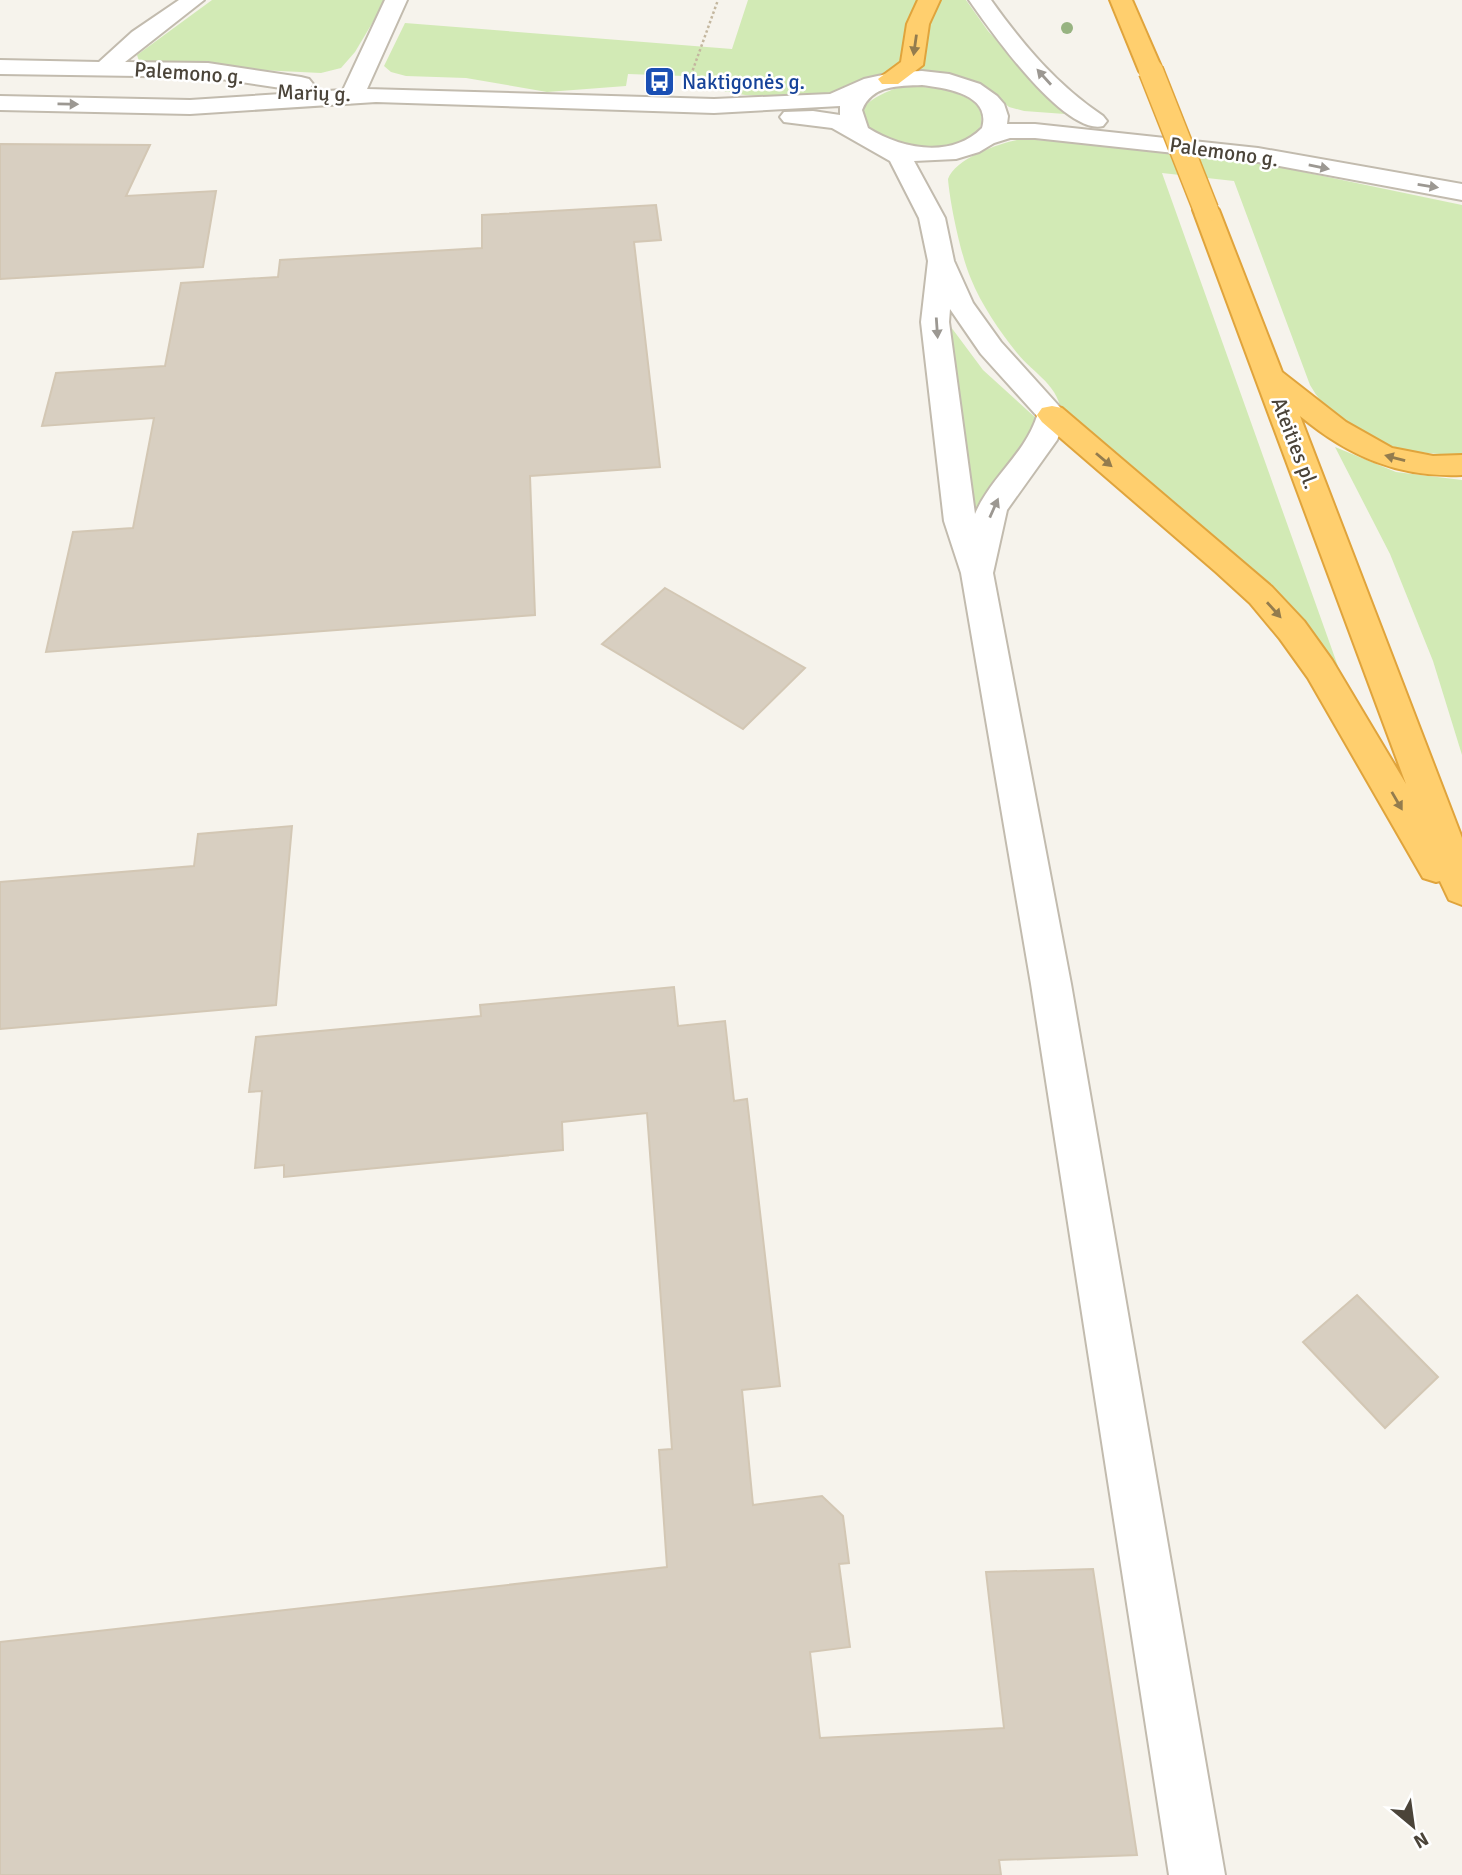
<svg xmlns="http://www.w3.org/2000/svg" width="1462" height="1875" font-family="Signika,sans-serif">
<rect width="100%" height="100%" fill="#f6f3ec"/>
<!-- green -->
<g fill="#d2eab5">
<polygon points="212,0 386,0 355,52 341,68 321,73 140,64 137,55"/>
<polygon points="748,0 918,0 904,33 903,62 895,70 837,95 813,99 745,95 712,89 712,77 628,74 626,86 547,92 466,78 406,76 391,72 384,66 405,23 732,49"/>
<polygon points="935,0 966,0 988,31 1065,114 1024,111 1009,107 999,99 920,70 920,58"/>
<path d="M 904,86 C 924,86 989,90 981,124 C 974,151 920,152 899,146 C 890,143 879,136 871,131 C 838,110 888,90 904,86 Z"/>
<path d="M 1022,139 L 1111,145 L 1260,163 L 1462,205 L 1462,454 C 1405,457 1340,438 1310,385 L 1234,181 L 1162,173 L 1340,672 L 1335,673 L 1061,417 C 1062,387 1034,374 1017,353 C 1000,332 981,304 971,279 C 961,256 950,204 948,179 C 955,158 1002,142 1022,139 Z"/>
<polygon points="948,323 983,370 1038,420 1018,460 994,483 982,499 974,525"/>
<polygon points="1335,447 1396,472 1462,480 1462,755 1433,661 1390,554"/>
</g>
<!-- building -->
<g fill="#d8cfc1" stroke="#d3c7b4" stroke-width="2">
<polygon points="0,144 150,145 126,196 216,191 203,267 0,279"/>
<polygon points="656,205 661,240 634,242 660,467 530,476 535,615 46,652 73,532 133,528 154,418 42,426 56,373 165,366 181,283 278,277 280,260 482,248 482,215"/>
<polygon points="665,588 805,668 743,729 602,644"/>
<polygon points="292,826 276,1005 0,1029 0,882 194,866 198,834"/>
<polygon points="674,987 678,1026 725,1021 734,1101 747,1099 780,1386 742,1390 753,1505 822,1496 843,1516 849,1563 839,1564 850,1647 810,1652 820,1738 1004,1728 986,1572 1093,1569 1137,1855 999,1860 1001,1875 0,1875 0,1642 667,1567 659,1450 672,1449 647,1113 562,1122 563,1150 284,1177 284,1165 255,1168 262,1091 249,1092 256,1037 481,1016 480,1005"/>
<polygon points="1357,1295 1438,1377 1385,1428 1303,1342"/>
</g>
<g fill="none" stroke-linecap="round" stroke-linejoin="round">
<defs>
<g id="minor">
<polygon points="179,0 204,0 125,62 208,63 301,77 309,79 313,84 309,89 301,91 208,77 0,74 0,60 99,62 132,32"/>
<path d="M 385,0 L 407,0 L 367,89 L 714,99 L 830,94 L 864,79 L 896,72 L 922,71 L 949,74 L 980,84 L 997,96 L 1004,104 L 1008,116 L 1007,124 L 1035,124 L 1258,148 L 1462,184 L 1462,200 L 1258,162 L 1035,138 L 1010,138 L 994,143 L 979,152 L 956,159 L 914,161 L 945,218 L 954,261 L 973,303 L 1001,342 L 1067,415 L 1057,440 L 1007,510 L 993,573 L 1071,984 L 1225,1875 L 1169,1875 L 1031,984 L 961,573 L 944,521 L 921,322 L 928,261 L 919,218 L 890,161 L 832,128 L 784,122 L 780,117 L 784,112 L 813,111 L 840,115 L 840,106 L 714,113 L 376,102 L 190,114 L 0,110 L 0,96 L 190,100 L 343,90 ZM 922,85 C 945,88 992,94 982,128 C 951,159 902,149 868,128 L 862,110 C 872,85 898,86 922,85 ZM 950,309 L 981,354 L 1037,416 C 1025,454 990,478 975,514 L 949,322 Z"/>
<path d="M 969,0 L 991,0 C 1023,45 1057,85 1103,116 L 1107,121 L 1103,126 C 1064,136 990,30 969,0 Z"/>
</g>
<g id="highway">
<polygon points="918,0 940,0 929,24 923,65 898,84 882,84 878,79 901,62 907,24"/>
<polygon points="1110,0 1132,0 1163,71 1159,76 1143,76 1139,71"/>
<path d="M 1206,202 L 1215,205 L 1219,210 L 1282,372 L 1346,422 L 1392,448 L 1433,456 L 1462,455 L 1462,475 C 1399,478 1348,456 1300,416 L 1462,838 L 1462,905 L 1449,900 L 1440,881 L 1436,882 L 1423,878 L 1308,678 L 1280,639 L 1250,603 L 1216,572 L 1042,422 L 1037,415 L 1042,408 L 1052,406 L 1062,408 L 1272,587 L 1304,621 L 1332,660 L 1406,784 L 1193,210 L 1197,205 Z"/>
</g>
</defs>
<!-- minor casing -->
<use href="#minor" stroke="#c2bbae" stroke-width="4"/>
<!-- highway casing -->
<use href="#highway" stroke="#e0a43c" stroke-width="4"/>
<!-- path -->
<polyline stroke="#c4b79f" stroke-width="2.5" stroke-dasharray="2.5 2.5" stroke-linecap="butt" points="691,75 718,0"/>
<!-- minor -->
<use href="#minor" fill="#fff" fill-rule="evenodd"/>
<!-- highway -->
<use href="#highway" fill="#ffcf6e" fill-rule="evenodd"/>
<defs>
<polyline id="highway-bridge" points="1151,71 1206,210"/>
</defs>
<!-- highway-bridge casing -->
<use href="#highway-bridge" stroke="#e0a43c" stroke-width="27" stroke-linecap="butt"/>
<!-- highway-bridge -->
<use href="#highway-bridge" stroke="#ffcf6e" stroke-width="24"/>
</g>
<!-- trees -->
<circle fill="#97b381" cx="1067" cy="28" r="6"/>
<!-- one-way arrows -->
<defs><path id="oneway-solid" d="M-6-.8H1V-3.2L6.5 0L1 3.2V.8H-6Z" transform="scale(1.75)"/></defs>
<g fill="#937c4e">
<use href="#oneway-solid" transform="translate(915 45) rotate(98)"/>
<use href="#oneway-solid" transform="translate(1395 458) rotate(-165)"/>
<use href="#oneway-solid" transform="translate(1104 460) rotate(40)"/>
<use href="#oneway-solid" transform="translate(1274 610) rotate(48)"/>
<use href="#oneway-solid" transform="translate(1397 801) rotate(60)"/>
</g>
<g fill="#9c9892">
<use href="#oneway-solid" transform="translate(1044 77) rotate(-132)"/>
<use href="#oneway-solid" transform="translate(68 104) rotate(1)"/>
<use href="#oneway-solid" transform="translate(1319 167) rotate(11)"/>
<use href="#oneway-solid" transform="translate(1428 186) rotate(9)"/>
<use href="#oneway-solid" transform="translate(937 328) rotate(86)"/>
<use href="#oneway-solid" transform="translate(994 508) rotate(-66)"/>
</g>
<!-- icons -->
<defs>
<symbol id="bus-square" viewBox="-11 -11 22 22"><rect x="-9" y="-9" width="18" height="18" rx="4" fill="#1a4fb4" stroke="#fff"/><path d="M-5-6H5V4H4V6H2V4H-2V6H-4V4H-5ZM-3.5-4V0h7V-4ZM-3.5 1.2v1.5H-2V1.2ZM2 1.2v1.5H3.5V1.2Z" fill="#fff"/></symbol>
</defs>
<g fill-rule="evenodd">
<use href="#bus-square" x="642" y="64" width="35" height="35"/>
</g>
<g text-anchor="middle" stroke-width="5" stroke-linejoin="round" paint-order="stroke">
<!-- far-street labels -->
<g font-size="21" fill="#4b4439" stroke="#fff">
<text transform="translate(189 73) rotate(4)" y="7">Palemono g.</text>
<text transform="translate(314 93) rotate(2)" y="7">Marių g.</text>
<text transform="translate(1224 152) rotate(8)" y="7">Palemono g.</text>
<text transform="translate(1295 443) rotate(69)" y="7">Ateities pl.</text>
</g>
<!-- far-transit labels -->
<g font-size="21" fill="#164399" stroke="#fff" text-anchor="start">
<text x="682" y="89">Naktigonės g.</text>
</g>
</g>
<!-- north arrow -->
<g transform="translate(1413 1826) rotate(151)" stroke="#ffffff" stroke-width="5" paint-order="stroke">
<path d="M0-5L12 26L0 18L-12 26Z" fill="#4b4439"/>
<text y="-10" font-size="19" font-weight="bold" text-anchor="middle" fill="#4b4439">N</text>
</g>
</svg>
